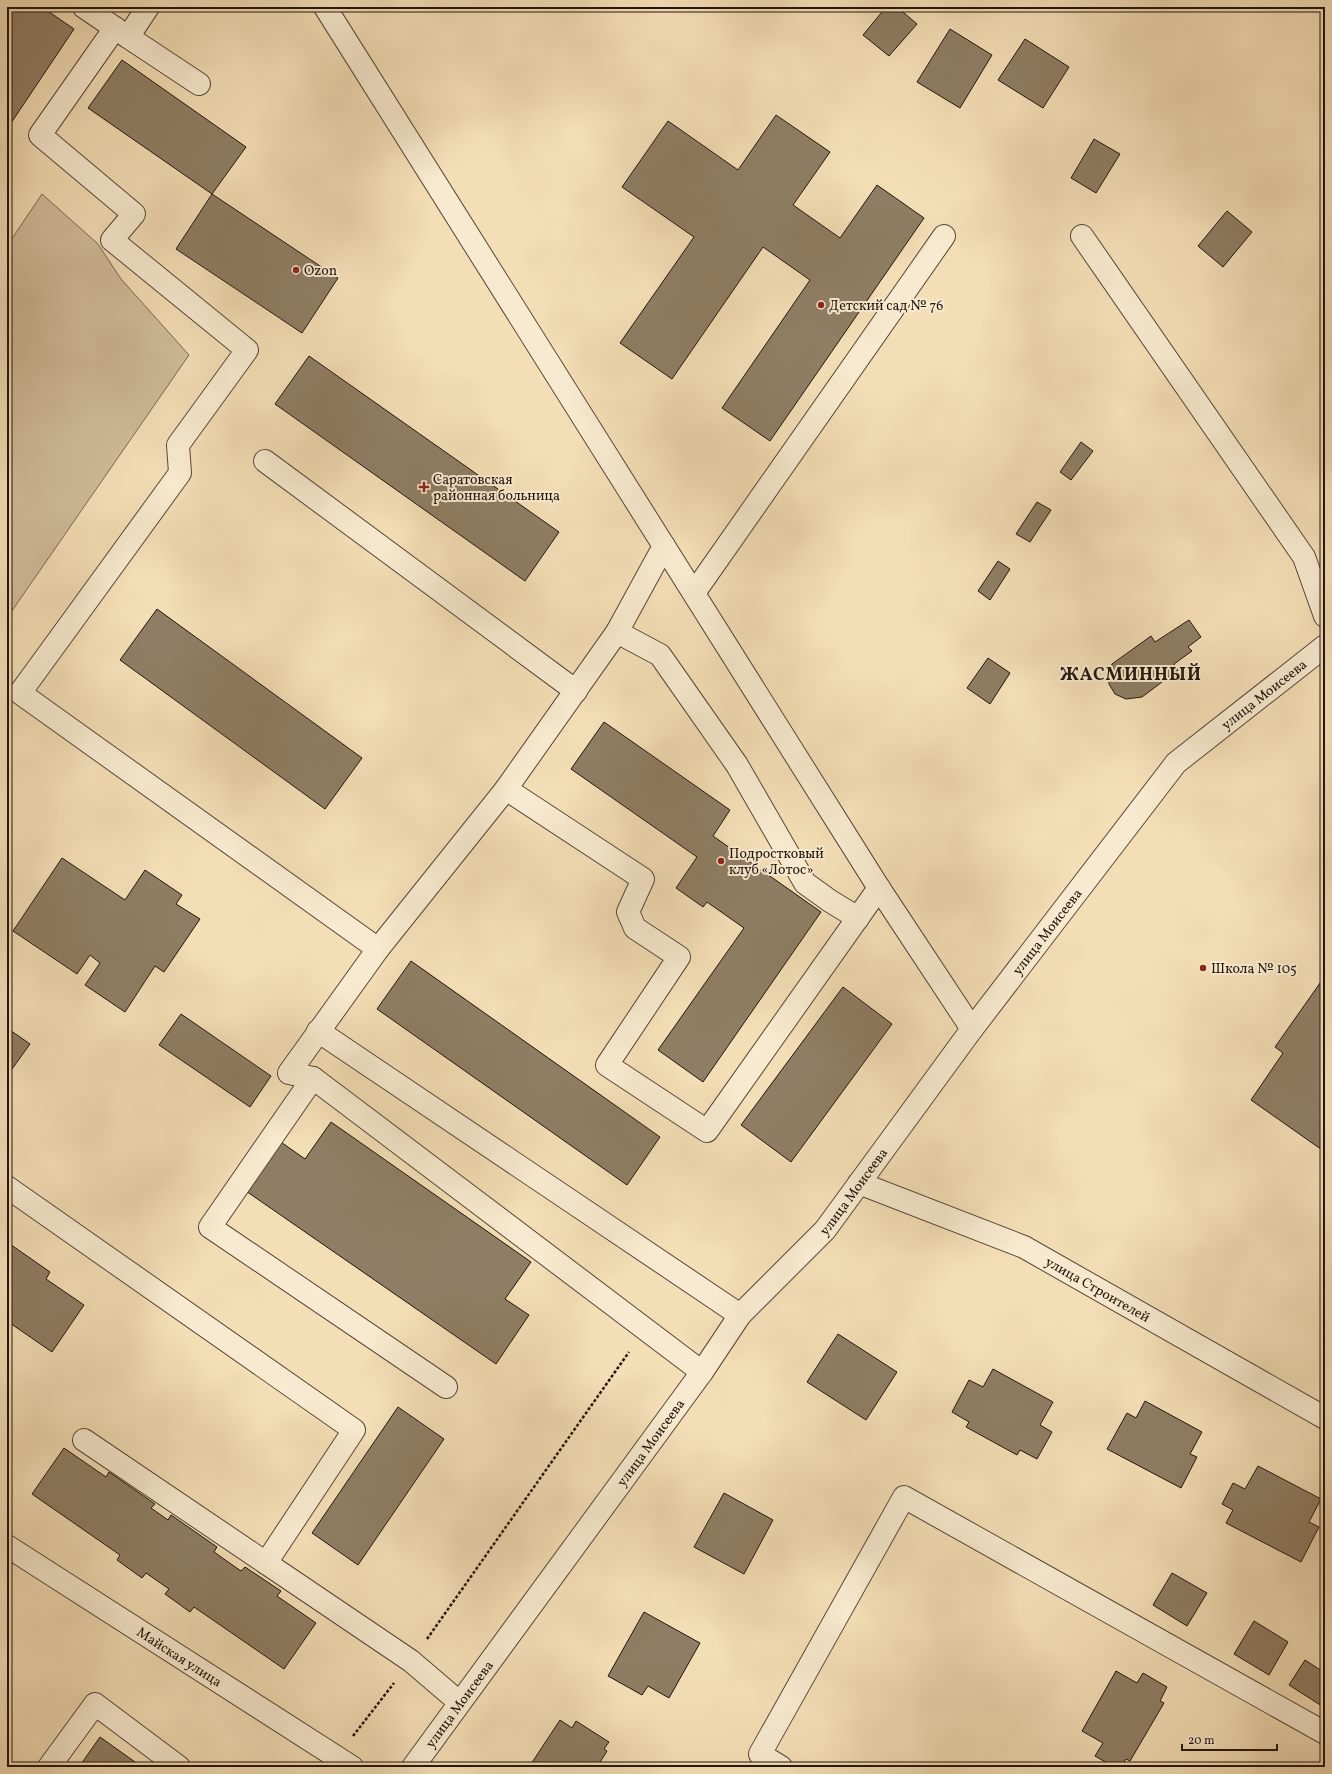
<svg xmlns="http://www.w3.org/2000/svg" width="1332" height="1774" font-family="Vollkorn,serif">
<rect width="100%" height="100%" fill="#f4deb6"/>
<filter id="stains"><feTurbulence type="fractalNoise" baseFrequency=".005" numOctaves="4"/><feColorMatrix values="0 0 0 0 .2 0 0 0 0 .09 0 0 0 0 .02 0 0 0 .5 -.17"/></filter>
<radialGradient id="worn" r=".72"><stop offset=".6" stop-color="#630" stop-opacity="0"/><stop offset="1" stop-color="#630" stop-opacity=".3"/></radialGradient>
<!-- green -->
<polygon fill="#d0bc99" stroke="#796853" points="42,194 98,244 121,279 189,355 7,618 7,246"/>
<!-- building -->
<g fill="#8f7e65" stroke="#22150d">
<polygon points="8,7 42,7 74,29 7,129"/>
<polygon points="886,7 897,7 917,24 889,56 863,35"/>
<polygon points="950,29 992,55 960,108 917,82"/>
<polygon points="1025,39 1069,67 1043,108 998,80"/>
<polygon points="122,60 246,147 212,194 88,108"/>
<polygon points="776,115 830,152 793,205 840,238 877,185 924,218 770,441 722,408 810,280 763,247 672,379 620,343 694,237 622,187 668,121 738,170"/>
<polygon points="1094,139 1120,154 1096,193 1071,178"/>
<polygon points="212,194 338,278 302,333 176,249"/>
<polygon points="1227,211 1252,232 1223,267 1198,246"/>
<polygon points="309,356 559,532 525,581 275,404"/>
<polygon points="1081,442 1093,451 1071,480 1060,472"/>
<polygon points="1037,502 1051,510 1030,542 1016,534"/>
<polygon points="998,561 1010,569 990,600 978,591"/>
<polygon points="157,609 362,758 325,809 120,660"/>
<polygon points="1189,620 1201,637 1188,647 1192,651 1174,664 1178,670 1142,697 1126,699 1115,694 1109,684 1108,675 1112,664 1151,636 1155,642"/>
<polygon points="988,658 1010,673 990,704 967,688"/>
<polygon points="604,722 730,810 713,836 821,912 703,1082 658,1050 744,928 707,902 703,907 676,888 697,857 571,769"/>
<polygon points="62,858 125,900 145,870 182,895 176,904 200,919 164,972 155,966 125,1012 85,985 100,963 90,955 77,974 13,931"/>
<polygon points="411,961 660,1137 627,1185 377,1009"/>
<polygon points="1325,976 1325,1075 1322,1080 1325,1082 1325,1152 1251,1100 1283,1053 1275,1047"/>
<polygon points="843,987 892,1024 791,1162 741,1125"/>
<polygon points="181,1014 271,1076 250,1107 159,1045"/>
<polygon points="7,1028 30,1044 7,1076"/>
<polygon points="331,1122 531,1262 505,1299 529,1315 496,1364 243,1189 278,1140 305,1159"/>
<polygon points="7,1242 50,1272 46,1279 84,1305 52,1352 7,1321"/>
<polygon points="838,1334 897,1372 866,1420 807,1382"/>
<polygon points="993,1369 1053,1402 1040,1425 1052,1432 1037,1459 1020,1450 1017,1455 966,1427 969,1422 952,1412 969,1380 983,1387"/>
<polygon points="1145,1401 1202,1432 1190,1454 1197,1457 1181,1488 1107,1449 1127,1413 1136,1418"/>
<polygon points="398,1407 444,1439 358,1565 312,1533"/>
<polygon points="64,1448 106,1477 109,1472 155,1504 151,1508 168,1520 171,1515 217,1547 214,1552 241,1571 245,1567 281,1591 277,1596 316,1623 284,1669 194,1607 190,1612 165,1594 169,1589 146,1573 142,1578 117,1560 120,1555 32,1494"/>
<polygon points="1258,1466 1321,1499 1309,1522 1319,1527 1301,1562 1226,1523 1233,1510 1222,1504 1233,1483 1245,1489"/>
<polygon points="724,1493 773,1520 744,1574 694,1547"/>
<polygon points="1172,1573 1207,1593 1187,1626 1153,1605"/>
<polygon points="644,1612 700,1643 669,1698 648,1686 642,1695 608,1676"/>
<polygon points="1254,1621 1288,1642 1269,1675 1234,1654"/>
<polygon points="1305,1660 1325,1673 1325,1708 1289,1685"/>
<polygon points="1116,1671 1137,1683 1143,1673 1167,1687 1160,1701 1164,1703 1130,1761 1126,1759 1121,1767 1114,1767 1095,1756 1103,1743 1082,1731"/>
<polygon points="560,1720 572,1728 576,1721 609,1742 604,1749 607,1751 597,1767 529,1767"/>
<polygon points="100,1737 142,1767 79,1767"/>
</g>
<g fill="none" stroke-linecap="round" stroke-linejoin="round">
<defs>
<g id="minor">
<polyline points="84,7 128,37 148,7"/>
<polyline points="325,7 879,888 972,1029"/>
<polyline points="115,28 40,135 134,214 112,240 247,350 178,445 180,473 20,693 378,949 506,789 617,632 664,546"/>
<polyline points="128,37 199,84"/>
<polyline points="1082,236 1304,557 1325,616"/>
<polyline points="265,461 576,691"/>
<polyline points="694,593 944,236"/>
<polyline points="617,632 660,655 737,765 805,883 830,901 858,918"/>
<polyline points="506,789 643,879 628,912 635,928 679,957 607,1065 707,1131 879,888"/>
<polyline points="378,949 289,1073 313,1078 702,1372"/>
<polyline points="318,1031 740,1315"/>
<polyline points="313,1078 210,1227 446,1387"/>
<path id="s1" d="M 859,1183 L 1024,1247 L 1325,1418"/>
<polyline points="7,1187 354,1430 266,1563 84,1440"/>
<path id="s2" d="M 7,1546 L 352,1767"/>
<polyline points="266,1563 411,1661 459,1702"/>
<polyline points="49,1767 95,1704 179,1767"/>
<path id="s3" d="M 413,1767 L 702,1372 L 740,1315 L 825,1230 L 972,1029 L 1176,763 L 1325,646"/>
<polyline points="781,1767 760,1754 904,1497 1325,1733"/>
</g>
</defs>
<!-- minor casing -->
<use href="#minor" stroke="#564737" stroke-width="24"/>
<!-- path -->
<g stroke="#22150d" stroke-width="2.5" stroke-dasharray="3 2" stroke-linecap="butt">
<polyline points="427,1639 629,1352"/>
<polyline points="353,1736 394,1683"/>
</g>
<!-- minor -->
<use href="#minor" stroke="#f8ead0" stroke-width="22"/>
</g>
<!-- markers -->
<g fill="#8f2418" stroke="#f8ead0" stroke-width="1.5">
<circle cx="296" cy="270" r="4"/>
<circle cx="821" cy="305" r="4"/>
<path d="M422 481h4v4h4v4h-4v4h-4v-4h-4v-4h4z"/>
<circle cx="721" cy="861" r="4"/>
<circle cx="1203" cy="968" r="4"/>
</g>
<g text-anchor="middle" stroke-width="4" stroke-linejoin="round" paint-order="stroke">
<!-- poi labels -->
<g font-size="14" fill="#22150d" stroke="#f8ead0" text-anchor="start">
<text x="304" y="275">Ozon</text>
<text x="829" y="310">Детский сад № 76</text>
<text x="433" y="484">Саратовская<tspan x="433" dy="16">районная больница</tspan></text>
<text x="729" y="858">Подростковый<tspan x="729" dy="16">клуб «Лотос»</tspan></text>
<text x="1211" y="973">Школа № 105</text>
</g>
<!-- street labels -->
<g font-size="14" fill="#22150d" stroke="#f8ead0">
<text dy="5" stroke="none"><textPath href="#s3" startOffset="1374">улица Моисеева</textPath></text>
<text dy="5" stroke="none"><textPath href="#s3" startOffset="1050">улица Моисеева</textPath></text>
<text dy="5" stroke="none"><textPath href="#s3" startOffset="726">улица Моисеева</textPath></text>
<text dy="5" stroke="none"><textPath href="#s1" startOffset="262">улица Строителей</textPath></text>
<text dy="5" stroke="none"><textPath href="#s3" startOffset="402">улица Моисеева</textPath></text>
<text dy="5" stroke="none"><textPath href="#s2" startOffset="205">Майская улица</textPath></text>
<text dy="5" stroke="none"><textPath href="#s3" startOffset="78">улица Моисеева</textPath></text>
</g>
<!-- district labels -->
<g font-size="18" font-weight="bold" letter-spacing="1" fill="#22150d" stroke="#f8ead0">
<text x="1131" y="680">ЖАСМИННЫЙ</text>
</g>
</g>
<!-- margin -->
<rect width="1332" height="1774" fill="none" stroke="#f4deb6" stroke-width="24"/>
<rect x="8" y="8" width="1316" height="1758" fill="none" stroke="#22150d" stroke-width="2"/>
<rect x="12" y="12" width="1308" height="1750" fill="none" stroke="#22150d"/>
<!-- scale -->
<path d="M1182 1744v6h95v-6" fill="none" stroke="#22150d" stroke-width="2"/>
<text x="1188" y="1744" font-size="12" fill="#22150d" stroke="#f8ead0" stroke-width="3" paint-order="stroke">20 m</text>
<rect width="100%" height="100%" filter="url(#stains)"/>
<rect width="100%" height="100%" fill="url(#worn)"/>
</svg>
